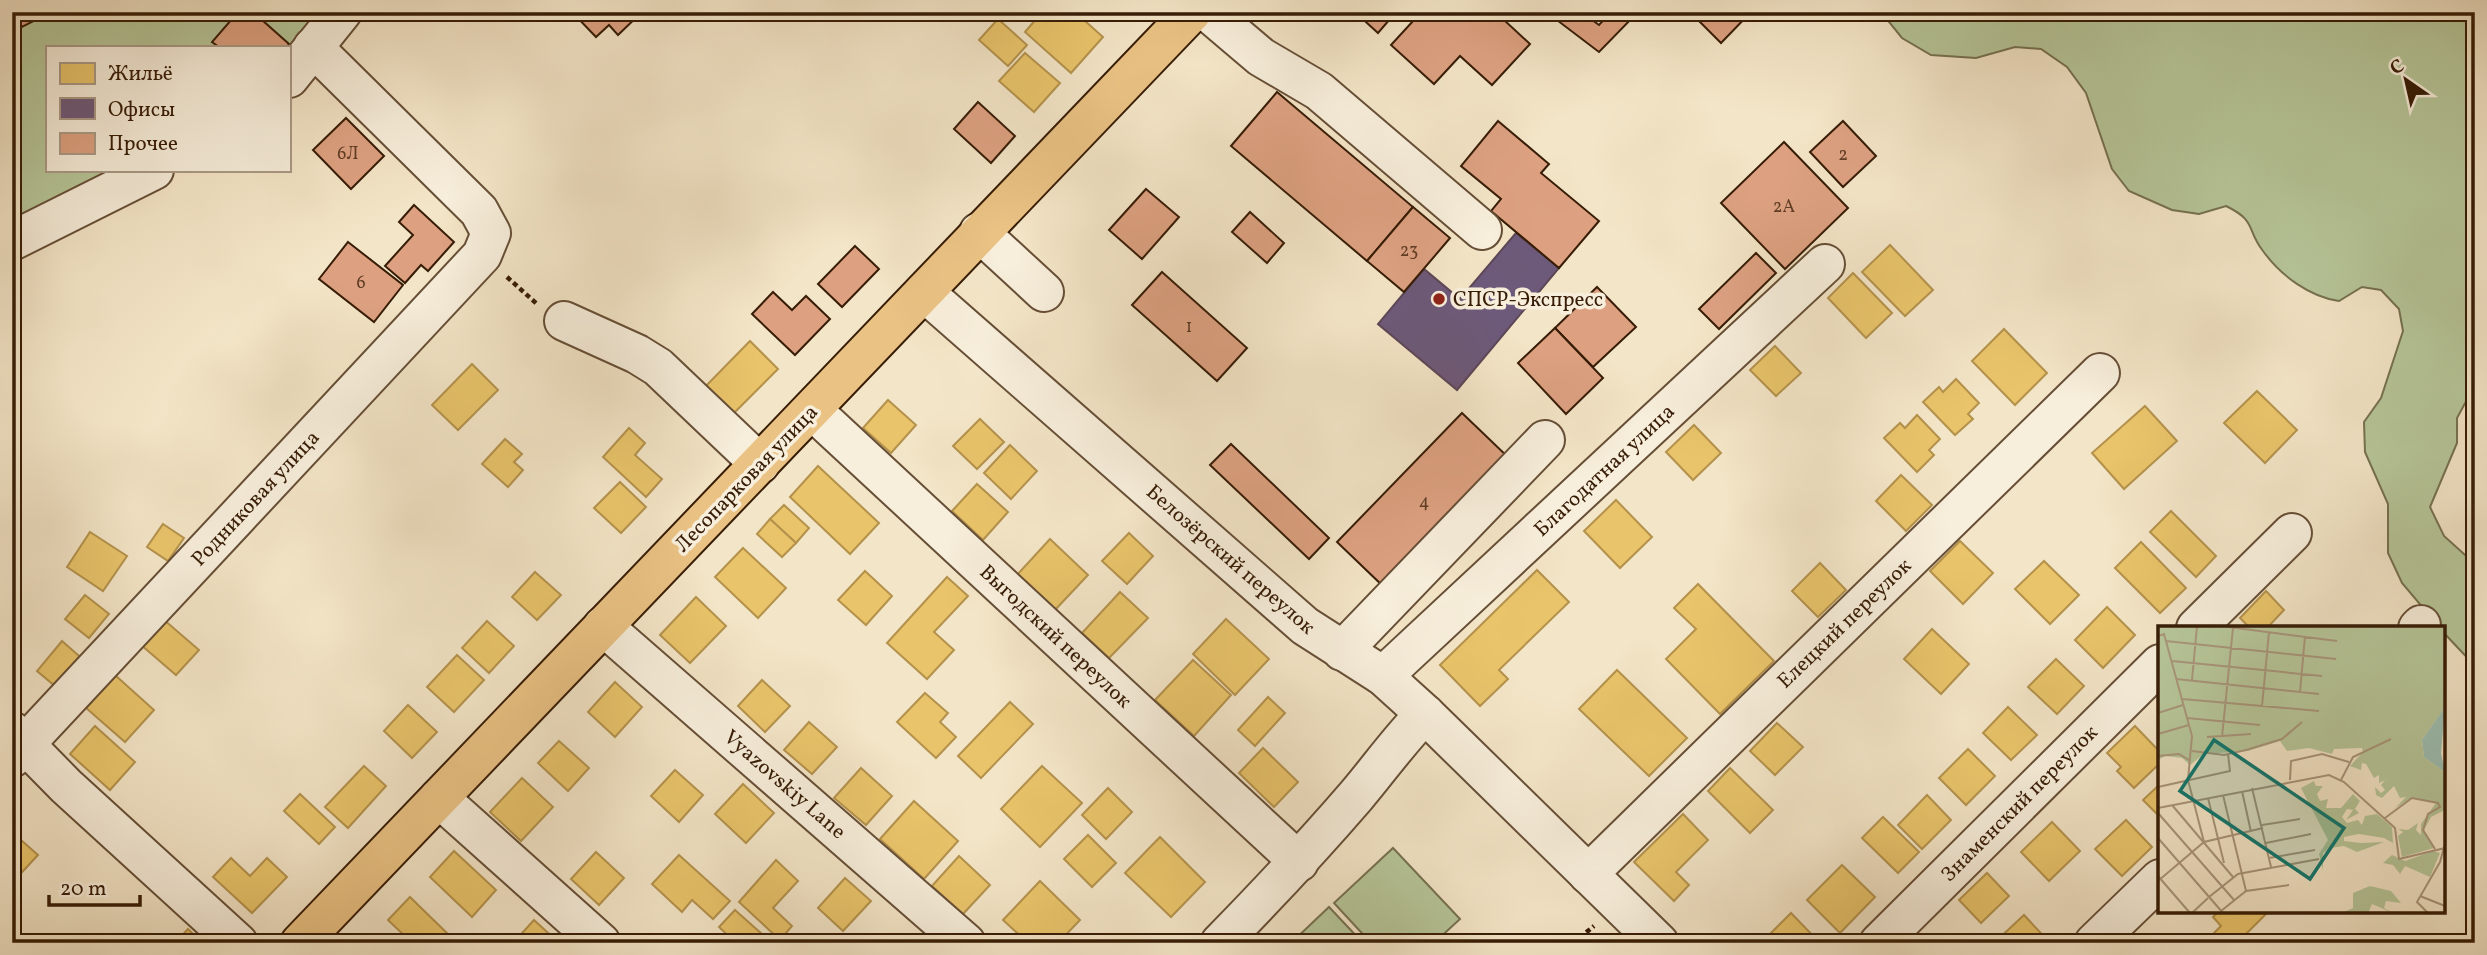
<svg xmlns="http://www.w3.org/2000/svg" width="2487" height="955" font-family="Vollkorn,serif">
<rect width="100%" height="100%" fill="#f3e5c7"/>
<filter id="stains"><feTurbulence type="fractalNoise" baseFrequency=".00286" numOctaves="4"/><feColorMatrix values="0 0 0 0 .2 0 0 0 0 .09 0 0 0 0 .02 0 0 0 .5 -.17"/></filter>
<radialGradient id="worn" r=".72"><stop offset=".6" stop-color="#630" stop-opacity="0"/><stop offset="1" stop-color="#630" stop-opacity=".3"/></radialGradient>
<!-- green -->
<g fill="#b6c699" stroke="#767150" stroke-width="2">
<polygon points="12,12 366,12 289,96 289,47 47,47 47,170 164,170 12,259"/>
<path d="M 1881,12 L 2475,12 L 2475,385 L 2457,418 L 2457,443 L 2430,507 L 2444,536 L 2475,564 L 2475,666 L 2443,632 L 2443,628 L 2440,628 L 2402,583 L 2388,553 L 2388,504 L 2365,452 L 2364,422 L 2381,398 L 2403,331 L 2399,309 L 2381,290 L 2362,287 L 2339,301 C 2310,297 2281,276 2263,251 C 2246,229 2257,221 2226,206 L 2199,214 L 2172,210 L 2129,191 L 2112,169 L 2086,93 L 2067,67 L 2041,49 L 2015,47 L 1976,58 L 1931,55 L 1902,38 Z"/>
<polygon points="1393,848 1460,919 1434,943 1371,943 1334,903"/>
<polygon points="1329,907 1363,943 1291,943"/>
</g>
<!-- homes -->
<g fill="#e9c46a" stroke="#b4924c" stroke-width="2">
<polygon points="1042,12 1075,12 1103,37 1071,73 1025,32"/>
<polygon points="998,19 1027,45 1008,66 979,40"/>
<polygon points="1025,53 1060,83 1034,112 999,81"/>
<polygon points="1890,245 1933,290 1905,316 1862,272"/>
<polygon points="1853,273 1892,313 1866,338 1828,298"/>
<polygon points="2004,329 2047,373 2015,405 1972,361"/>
<polygon points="750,341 778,369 728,419 700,392"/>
<polygon points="1775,346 1801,373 1776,396 1750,370"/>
<polygon points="472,364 498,390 458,430 432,405"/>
<polygon points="1956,379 1979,403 1968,414 1973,419 1955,435 1923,402 1939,387 1943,392"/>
<polygon points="2257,391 2297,430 2265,463 2224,423"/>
<polygon points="888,400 916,425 891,453 863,428"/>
<polygon points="2145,406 2177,441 2124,489 2092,453"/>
<polygon points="1917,415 1940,439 1929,450 1934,455 1917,472 1884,438 1900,423 1905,428"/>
<polygon points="980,419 1004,442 977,469 953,446"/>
<polygon points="1694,425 1721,453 1693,480 1666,452"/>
<polygon points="629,428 645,443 635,455 662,479 646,497 603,457"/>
<polygon points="505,439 522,454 514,462 523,470 508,487 482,464"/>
<polygon points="1010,445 1037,471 1011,499 984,473"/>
<polygon points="818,466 879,523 850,554 790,497"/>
<polygon points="1901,475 1932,505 1906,531 1876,501"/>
<polygon points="620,482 646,507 621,533 594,508"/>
<polygon points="977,484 1008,512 983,540 952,511"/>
<polygon points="1616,500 1652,537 1620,568 1584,531"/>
<polygon points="784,505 809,528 796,543 770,519"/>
<polygon points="2171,511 2216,556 2196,577 2150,532"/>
<polygon points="770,519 796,543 782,557 757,534"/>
<polygon points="163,524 184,538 168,561 147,547"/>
<polygon points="90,532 127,556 103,591 67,567"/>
<polygon points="1129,533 1153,556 1127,584 1102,561"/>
<polygon points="1050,539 1088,575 1054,611 1016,576"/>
<polygon points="1960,541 1993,573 1963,604 1930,571"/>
<polygon points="2141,542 2186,588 2160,613 2115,568"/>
<polygon points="743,548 786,588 758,618 715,577"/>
<polygon points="2044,561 2079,595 2050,624 2015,589"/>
<polygon points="1820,563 1846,590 1818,617 1792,591"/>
<polygon points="1537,570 1569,602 1499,670 1508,679 1480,706 1440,665"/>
<polygon points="865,571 892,596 866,625 838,600"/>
<polygon points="535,572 561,595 537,620 512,597"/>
<polygon points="947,577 968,596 934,632 954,650 927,679 887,643"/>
<polygon points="1698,584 1774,661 1720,714 1666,659 1696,629 1674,608"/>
<polygon points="2266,591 2284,610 2267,628 2250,628 2240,618"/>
<polygon points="1120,592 1148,618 1109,658 1082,633"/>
<polygon points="85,595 109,614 89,638 65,619"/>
<polygon points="696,597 726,626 690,663 660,635"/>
<polygon points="2107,607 2135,635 2103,668 2075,640"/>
<polygon points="163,619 199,650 176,675 141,645"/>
<polygon points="1226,619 1269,659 1235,695 1193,654"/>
<polygon points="487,621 514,646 489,673 462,648"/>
<polygon points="1932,629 1969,664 1941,694 1904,659"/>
<polygon points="62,641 86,662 61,691 37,671"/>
<polygon points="457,655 484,680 454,712 427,687"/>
<polygon points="2056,659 2084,686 2057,714 2028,687"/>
<polygon points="1193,660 1231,695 1194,736 1155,700"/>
<polygon points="1617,670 1687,738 1649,776 1579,709"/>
<polygon points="115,675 154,710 125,742 86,708"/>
<polygon points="762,680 790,706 765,732 738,706"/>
<polygon points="615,682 642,707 615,737 588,712"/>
<polygon points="925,693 948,713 940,722 956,737 936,758 897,722"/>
<polygon points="1268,697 1285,713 1255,746 1238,730"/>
<polygon points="1010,702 1033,724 981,778 958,756"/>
<polygon points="408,705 437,732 412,758 384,731"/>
<polygon points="2008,707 2037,735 2011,760 1983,733"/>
<polygon points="809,722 837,747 812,774 784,750"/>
<polygon points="1777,723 1803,747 1775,775 1750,751"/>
<polygon points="95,726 135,762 110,790 70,754"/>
<polygon points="2135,726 2160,752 2160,763 2134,788 2117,771 2121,767 2107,753"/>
<polygon points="559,741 589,768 568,791 538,763"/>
<polygon points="1263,748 1298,782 1274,807 1239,773"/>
<polygon points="1968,749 1995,776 1966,805 1939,778"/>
<polygon points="364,766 386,786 348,828 325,807"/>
<polygon points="1042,766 1082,803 1040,847 1001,809"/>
<polygon points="861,768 892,796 866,825 834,798"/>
<polygon points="1730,768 1773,810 1750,833 1708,791"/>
<polygon points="675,770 703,795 679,822 651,796"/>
<polygon points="522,778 553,807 521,841 490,812"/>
<polygon points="743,784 774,813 746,843 715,814"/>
<polygon points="2160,784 2160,817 2143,800"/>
<polygon points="1108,788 1132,812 1106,839 1082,815"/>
<polygon points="300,794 335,827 319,844 284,811"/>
<polygon points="1927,795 1951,820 1922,849 1898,825"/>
<polygon points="914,801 958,841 924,879 880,839"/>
<polygon points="1683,814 1708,840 1676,872 1689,885 1674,901 1634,862"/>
<polygon points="1883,817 1919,852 1898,873 1862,838"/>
<polygon points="2126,820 2152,847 2122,876 2095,849"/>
<polygon points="2052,822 2080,851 2049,881 2021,852"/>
<polygon points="12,832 38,855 12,883"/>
<polygon points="1088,835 1116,863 1092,887 1064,859"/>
<polygon points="1160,837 1205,882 1171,917 1125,873"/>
<polygon points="454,851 496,890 472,917 430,877"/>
<polygon points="596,852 624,878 599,905 571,879"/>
<polygon points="679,855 730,901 713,919 692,900 682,912 652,884"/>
<polygon points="959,856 990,885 963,914 932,886"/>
<polygon points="231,858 250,876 267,858 287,877 252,913 213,877"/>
<polygon points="776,860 798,881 773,908 792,926 780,940 739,902"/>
<polygon points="1842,865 1875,897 1840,933 1807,900"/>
<polygon points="1987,873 2009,896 1981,923 1959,900"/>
<polygon points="845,878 871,901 843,931 818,908"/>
<polygon points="1040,881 1080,920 1058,943 1028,943 1003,920"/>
<polygon points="410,897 455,941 454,943 412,943 388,920"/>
<polygon points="735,910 772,943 736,943 719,927"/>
<polygon points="2219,911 2266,911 2267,913 2237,943 2218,943 2211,936 2221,926 2213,917"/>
<polygon points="1791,913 1820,943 1761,943"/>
<polygon points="2024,915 2050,943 1994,943"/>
<polygon points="534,920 559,943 513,943"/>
<polygon points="188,929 202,943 175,943"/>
</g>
<!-- offices -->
<polygon fill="#6d597a" stroke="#5d4757" stroke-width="2" points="1516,233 1559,268 1457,390 1378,324 1424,269 1460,299"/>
<!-- building -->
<g fill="#dda181" stroke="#371c06" stroke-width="2">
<polygon points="15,12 51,12 22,27"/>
<polygon points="238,12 253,12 289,44 287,47 219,47 212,42"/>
<polygon points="572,12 642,12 618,35 609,25 596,37"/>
<polygon points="1355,12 1396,12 1378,33"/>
<polygon points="1406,12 1511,12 1504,20 1530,44 1492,85 1460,56 1434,84 1391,45 1414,20"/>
<polygon points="1550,12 1581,12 1599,25 1611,12 1638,12 1599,52 1549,14"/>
<polygon points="1690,12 1751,12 1721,43"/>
<polygon points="1277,92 1413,207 1367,261 1231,146"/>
<polygon points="978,102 1015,136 991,163 954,129"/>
<polygon points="346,118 384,156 351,189 313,150"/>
<polygon points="1498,121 1549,164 1541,173 1599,221 1559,268 1491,211 1501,199 1461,166"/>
<polygon points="1843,121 1876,156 1843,187 1810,152"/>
<polygon points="1784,142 1848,208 1785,269 1721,203"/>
<polygon points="1146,189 1179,217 1142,259 1109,230"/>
<polygon points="414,205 454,242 428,271 421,265 405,283 385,266 413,235 399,222"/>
<polygon points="1413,207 1450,238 1404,292 1367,261"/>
<polygon points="1250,212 1284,243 1267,263 1232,232"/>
<polygon points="348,242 403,285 374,322 319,279"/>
<polygon points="855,246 879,269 842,307 818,284"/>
<polygon points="1756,253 1776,273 1719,329 1699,309"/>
<polygon points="1162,272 1247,348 1217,381 1132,305"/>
<polygon points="1597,287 1636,327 1593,367 1555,328"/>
<polygon points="773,292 792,310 806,296 830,319 795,355 752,314"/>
<polygon points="1555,328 1603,378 1566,414 1518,363"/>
<polygon points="1462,413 1511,460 1386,589 1337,542"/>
<polygon points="1231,444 1329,538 1309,559 1210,465"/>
</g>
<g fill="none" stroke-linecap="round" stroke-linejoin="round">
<defs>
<g id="minor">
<polyline points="1208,12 1261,57 1319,91 1482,230"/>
<polyline points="289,78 342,12"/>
<polyline points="979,232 1044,292"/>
<polyline points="12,241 154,170"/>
<polyline points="924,292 1305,626 1383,676 1425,714 1659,943"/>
<polyline points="564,321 637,354 658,367 760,464"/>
<polyline points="812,410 1299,862"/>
<polyline points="603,626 966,943"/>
<polyline points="2196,628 2292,533"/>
<polyline points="2418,628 2421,625"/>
<polyline points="1342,651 1545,440"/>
<polyline points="1383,676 1825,264"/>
<polyline points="12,731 66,786 238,943"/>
<polyline points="12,758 482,255 491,233 479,211 313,47"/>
<polyline points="439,798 601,943"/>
<polyline points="1588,874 2100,373"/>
<path d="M 1220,943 C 1267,895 1312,847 1356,796 C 1379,769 1399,740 1425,714"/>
<polyline points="1879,943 2160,664"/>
<polyline points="2094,943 2160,879"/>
</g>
<polyline id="major" points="300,943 1192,12"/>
</defs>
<!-- minor casing -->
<use href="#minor" stroke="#664e36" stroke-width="42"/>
<!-- major casing -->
<use href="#major" stroke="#371c06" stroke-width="42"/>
<!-- path -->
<g stroke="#371c06" stroke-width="4.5" stroke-dasharray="5 3.5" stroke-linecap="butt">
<polyline points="507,277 537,304"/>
<polyline points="1573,943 1594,926"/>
</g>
<!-- minor -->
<use href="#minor" stroke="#f7eedb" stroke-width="38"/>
<!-- major -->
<use href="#major" stroke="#eac284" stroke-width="38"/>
</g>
<!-- markers -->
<circle fill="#8f2418" stroke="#f7eedb" stroke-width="2.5" cx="1439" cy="299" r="7"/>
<g text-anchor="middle" stroke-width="7" stroke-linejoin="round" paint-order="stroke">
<!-- number labels -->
<g font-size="18" fill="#603d25">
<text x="348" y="159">6Л</text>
<text x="1843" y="160">2</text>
<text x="1784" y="212">2А</text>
<text x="1409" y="256">23</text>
<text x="361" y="288">6</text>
<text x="1189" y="332">1</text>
<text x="1424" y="507">4</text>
</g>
<!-- poi labels -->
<g font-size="21" fill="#371c06" stroke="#f7eedb" text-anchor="start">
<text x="1453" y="306">СПСР-Экспресс</text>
</g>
<!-- street labels -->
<g font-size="21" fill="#371c06" stroke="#f7eedb">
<text transform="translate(1604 470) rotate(-43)" y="7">Благодатная улица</text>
<text transform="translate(746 478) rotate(-46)" y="7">Лесопарковая улица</text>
<text transform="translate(255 498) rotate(-47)" y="7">Родниковая улица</text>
<text transform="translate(1231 559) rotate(41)" y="7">Белозёрский переулок</text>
<text transform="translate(1844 623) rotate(-44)" y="7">Елецкий переулок</text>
<text transform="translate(1056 636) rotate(43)" y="7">Выгодский переулок</text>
<text transform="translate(785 784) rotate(41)" y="7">Vyazovskiy Lane</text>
<text transform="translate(2019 803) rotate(-45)" y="7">Знаменский переулок</text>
</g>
</g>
<!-- overview -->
<g transform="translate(2158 626)">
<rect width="287" height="287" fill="#f3e5c7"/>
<path d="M 0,0 L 287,0 L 287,81 L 264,114 L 266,131 L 287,146 L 287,184 L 273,191 L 266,204 L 276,222 L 244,231 L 240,210 L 245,206 L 240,203 L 250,204 L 260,197 L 258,204 L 263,209 L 263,198 L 278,177 L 254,172 L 237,182 L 248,171 L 242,172 L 236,160 L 224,172 L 218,169 L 217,161 L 223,167 L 227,164 L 223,159 L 227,154 L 221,157 L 221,149 L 216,152 L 208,138 L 204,137 L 203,144 L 192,140 L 205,126 L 204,122 L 176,123 L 174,128 L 151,122 L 129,125 L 122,115 L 90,125 L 46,128 L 32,139 L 24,132 L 7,130 L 0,134 ZM 156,155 L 158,160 L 165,160 L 159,168 L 162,175 L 170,173 L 168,182 L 183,182 L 195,168 L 202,175 L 197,183 L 201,187 L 188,194 L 195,184 L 189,183 L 184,191 L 189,197 L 200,194 L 204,199 L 207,190 L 219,188 L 234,201 L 235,217 L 226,212 L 201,208 L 186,211 L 186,215 L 203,217 L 226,216 L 199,226 L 186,220 L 172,222 L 165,227 L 165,244 L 161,228 L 170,214 L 143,162 ZM 275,225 L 282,227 L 272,251 L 247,240 L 242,248 L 235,239 L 225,237 L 234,229 L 247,235 ZM 212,260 L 233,265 L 243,277 L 228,275 L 226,282 L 235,287 L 214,278 L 210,287 L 184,287 L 195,282 L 195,267 Z" fill="#b6c699"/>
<path d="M 287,81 L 283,127 L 287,146 L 266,131 L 264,114 Z" fill="#9cbfb2"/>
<path fill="none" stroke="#a8957a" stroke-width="2" d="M 63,0 L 179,15M 0,10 L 6,8 L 34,110 L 30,154 L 46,216M 8,15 L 178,33M 14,35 L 164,50M 18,53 L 161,68M 34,54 L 39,0M 142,66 L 147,10M 24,73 L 161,85M 104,80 L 111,6M 0,87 L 25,79M 29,92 L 102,99M 0,108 L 31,99M 49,111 L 93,108M 64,111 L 75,2M 34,125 L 66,129 L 88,124 L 124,113 L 144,96M 0,130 L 21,128 L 31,134M 132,154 L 133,135 L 164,128 L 191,136M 183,154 L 195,131 L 233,113M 0,161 L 72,145 L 70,128M 94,162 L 113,241M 84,165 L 93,206M 65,169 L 88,265M 50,172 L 66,237M 14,179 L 75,251M 0,182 L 171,149 L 186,156 L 237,202 L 241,233 L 287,222M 0,187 L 76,274M 227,192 L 254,172 L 280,177 L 282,181 L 270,188 L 265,204 L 277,223M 104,199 L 142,193M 0,212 L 65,287M 108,217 L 153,208M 111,232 L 157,224M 0,250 L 32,287M 0,255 L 46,216 L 105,202M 262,270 L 287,280M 51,271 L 80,248 L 161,233M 63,285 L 88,265 L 131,259M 34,287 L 50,272M 270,287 L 259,276 L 282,236 L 287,218"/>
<path fill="#0f766e" fill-opacity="0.15" stroke="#0f766e" stroke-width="3.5" d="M 56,114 L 186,202 L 152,253 L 22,165 Z"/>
<rect width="287" height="287" fill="none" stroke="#371c06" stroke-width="3.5"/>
</g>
<!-- margin -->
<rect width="2487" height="955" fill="none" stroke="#f3e5c7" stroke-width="42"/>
<rect x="14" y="14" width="2459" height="927" fill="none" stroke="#371c06" stroke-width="3.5"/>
<rect x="21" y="21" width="2445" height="913" fill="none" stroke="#371c06" stroke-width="2"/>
<!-- legend -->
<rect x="46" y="46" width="245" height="126" fill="#f7eedb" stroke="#aa9a86" stroke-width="2"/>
<rect x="60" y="63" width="35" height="21" fill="#e9c46a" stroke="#aa9a86" stroke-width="2"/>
<text x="108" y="80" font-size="21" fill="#371c06">Жильё</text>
<rect x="60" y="98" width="35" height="21" fill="#6d597a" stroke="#aa9a86" stroke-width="2"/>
<text x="108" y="116" font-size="21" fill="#371c06">Офисы</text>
<rect x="60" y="133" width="35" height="21" fill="#dda181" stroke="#aa9a86" stroke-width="2"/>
<text x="108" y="150" font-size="21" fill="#371c06">Прочее</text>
<!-- north arrow -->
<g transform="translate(2406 80) rotate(326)" stroke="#f7eedb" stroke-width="5" paint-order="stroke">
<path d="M0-5L12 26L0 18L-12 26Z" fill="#371c06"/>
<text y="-10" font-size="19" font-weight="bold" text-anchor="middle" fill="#371c06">С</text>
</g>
<!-- scale -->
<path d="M49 895v10h91v-10" fill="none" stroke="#371c06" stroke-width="3.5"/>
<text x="60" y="895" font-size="21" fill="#371c06" stroke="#f7eedb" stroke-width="5" paint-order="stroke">20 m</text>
<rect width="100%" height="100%" filter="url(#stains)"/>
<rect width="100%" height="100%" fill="url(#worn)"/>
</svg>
